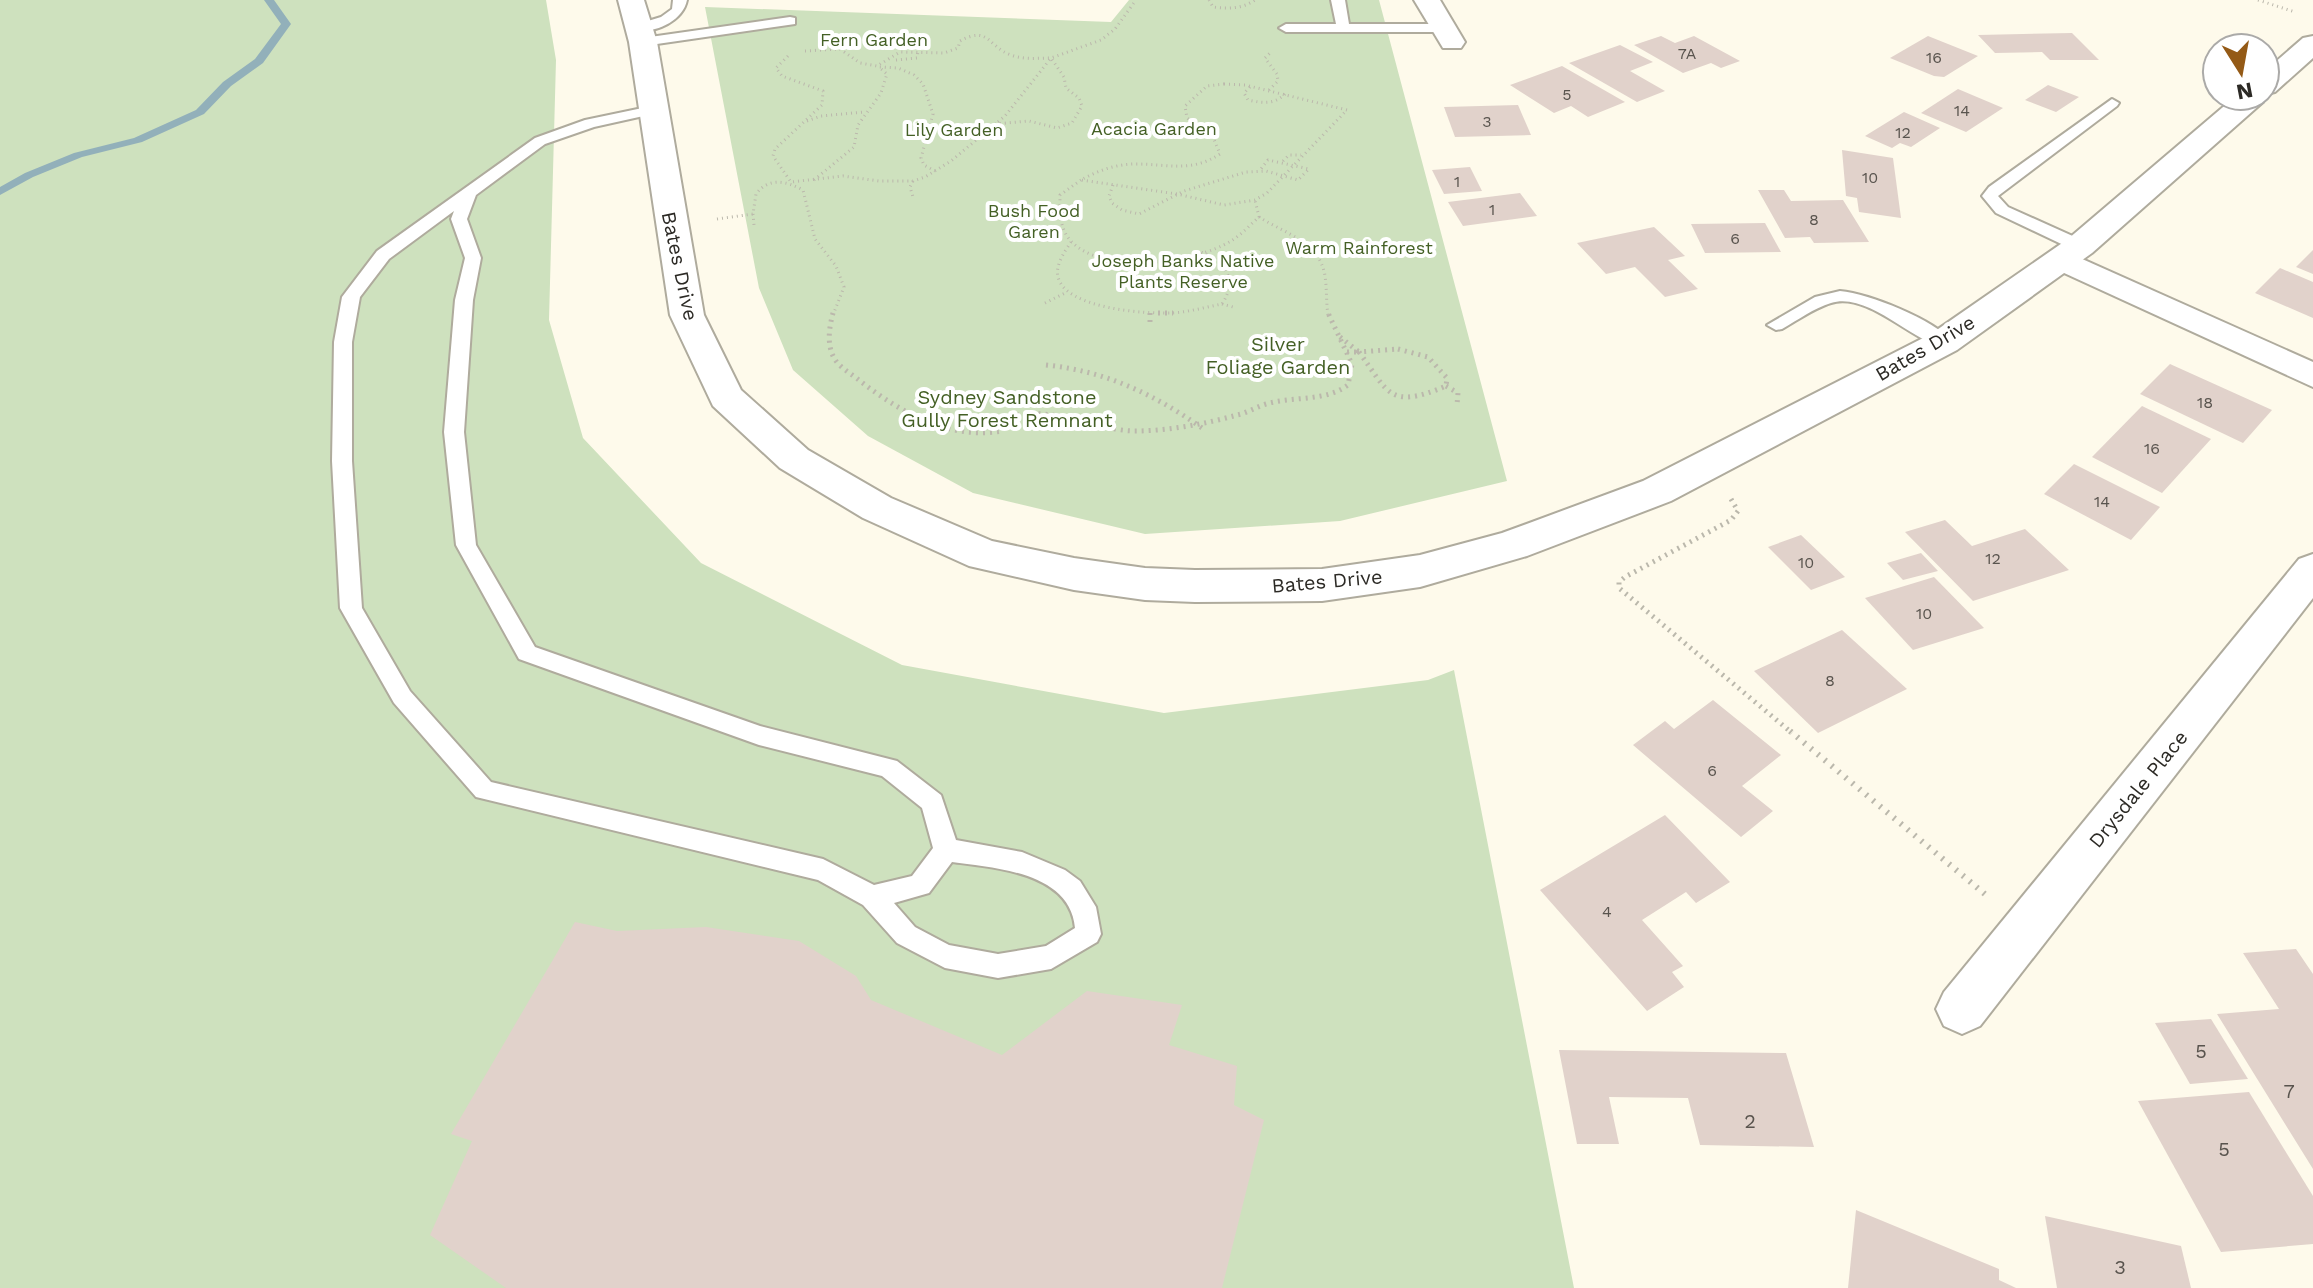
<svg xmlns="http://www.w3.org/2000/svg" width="2313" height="1288" font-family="'Work Sans',sans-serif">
<rect width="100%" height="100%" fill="#fefaeb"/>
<!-- green -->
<g fill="#cee1be">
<polygon points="0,0 546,0 556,60 549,320 583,438 701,563 902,665 1164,713 1428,680 1454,670 1574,1288 0,1288"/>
<polygon points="1129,0 1379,0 1507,481 1340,521 1145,534 973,493 868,436 793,370 759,288 705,7 1111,22"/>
</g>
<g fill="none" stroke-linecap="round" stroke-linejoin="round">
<!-- stream -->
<polygon fill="#92b0ba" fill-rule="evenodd" points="264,0 274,0 291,24 263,63 231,86 204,114 142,142 82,157 33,177 0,195 0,187 25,173 74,153 134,138 196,110 223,82 255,59 281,24"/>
</g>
<!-- building -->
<g fill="#e1d2cb">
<polygon points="2072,33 2099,60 2050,60 2042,52 1995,53 1978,35"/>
<polygon points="1661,36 1675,43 1694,36 1740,61 1721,68 1711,63 1683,73 1634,45"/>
<polygon points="1928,36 1978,56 1944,77 1934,76 1890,58"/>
<polygon points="1620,45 1653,62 1630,71 1665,91 1637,102 1569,63"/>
<polygon points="1562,66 1625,102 1588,117 1571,106 1554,113 1510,85"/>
<polygon points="2048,85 2079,97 2056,112 2025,100"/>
<polygon points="1958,89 2003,108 1966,132 1921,113"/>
<polygon points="1518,105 1531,135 1455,137 1444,107"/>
<polygon points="1904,112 1940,128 1911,147 1900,143 1892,148 1865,136"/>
<polygon points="1842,150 1893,158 1901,218 1859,212 1857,198 1846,196"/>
<polygon points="1470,167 1482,191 1444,194 1432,170"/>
<polygon points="1758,190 1784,190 1791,201 1843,200 1869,242 1814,243 1810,237 1785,238"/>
<polygon points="1520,193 1537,216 1463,226 1448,202"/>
<polygon points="1765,223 1781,252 1705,253 1691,224"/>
<polygon points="1654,227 1685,256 1668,260 1698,289 1665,297 1635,267 1606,274 1577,243"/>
<polygon points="2313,250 2313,274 2296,267"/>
<polygon points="2280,268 2313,282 2313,318 2255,293"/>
<polygon points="2170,364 2272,410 2243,443 2140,394"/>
<polygon points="2142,406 2211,439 2162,493 2092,457"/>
<polygon points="2074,464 2160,507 2131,540 2044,494"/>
<polygon points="1945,520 1972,546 2025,529 2069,570 1973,601 1905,532"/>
<polygon points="1801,535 1845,577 1811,590 1768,547"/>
<polygon points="1921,553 1938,571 1903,580 1887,563"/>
<polygon points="1934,577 1984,628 1913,650 1865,598"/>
<polygon points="1842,630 1907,689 1818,733 1754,671"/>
<polygon points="1713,700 1781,755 1742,786 1773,811 1741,837 1633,745 1665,721 1674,729"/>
<polygon points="1665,815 1730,882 1696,903 1686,892 1642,920 1683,966 1672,972 1684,987 1647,1011 1540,890"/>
<polygon points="575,922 617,931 706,927 799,941 856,976 871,1000 1002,1055 1087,991 1182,1005 1169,1045 1237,1066 1234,1105 1264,1120 1222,1288 506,1288 430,1235 472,1141 451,1134"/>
<polygon points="2296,949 2313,974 2313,1169 2217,1014 2279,1009 2243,953"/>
<polygon points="2211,1019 2248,1079 2190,1084 2155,1023"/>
<polygon points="1559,1050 1786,1053 1814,1147 1700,1145 1688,1098 1609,1097 1619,1144 1577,1144"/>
<polygon points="2249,1092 2313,1196 2313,1244 2221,1252 2138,1101"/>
<polygon points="1856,1210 1999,1269 1999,1280 2016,1288 1848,1288"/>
<polygon points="2045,1216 2181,1246 2191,1288 2057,1288"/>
</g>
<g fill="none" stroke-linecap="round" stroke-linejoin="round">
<defs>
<g id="lane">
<path d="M 673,0 L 687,0 C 683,21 656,33 635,31 L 635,25 L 661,17 L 672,9 Z"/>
<polygon points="1331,0 1345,0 1349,24 1441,24 1448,28 1441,32 1286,32 1279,28 1286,24 1336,24"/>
<polygon points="790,17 795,18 795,24 643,46 636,42 643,38"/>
<polygon points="2112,99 2119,103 2117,106 1998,196 2008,207 2086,242 2088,246 2086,250 2074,250 1996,213 1982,196 1989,187"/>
<path d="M 652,106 L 657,107 L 657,113 L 594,127 L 545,144 L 476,195 L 467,219 L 481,258 L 473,300 L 464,432 L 476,545 L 535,647 L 760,726 L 897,761 L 941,795 L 956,840 L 1022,852 L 1065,870 L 1080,881 L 1096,907 L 1101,934 L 1097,942 L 1051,969 L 998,978 L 945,968 L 897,943 L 863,905 L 818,880 L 476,797 L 394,703 L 340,608 L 332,461 L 334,342 L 342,297 L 377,251 L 535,138 L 585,120 ZM 454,211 L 451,219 L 465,258 L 455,300 L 444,432 L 456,545 L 519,659 L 759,745 L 882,776 L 922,808 L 933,848 L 912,876 L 874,885 L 823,859 L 491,782 L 410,691 L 362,608 L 352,461 L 352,342 L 360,297 L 389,259 ZM 952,862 C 995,868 1070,872 1075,928 L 1046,946 L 998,954 L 949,945 L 915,927 L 894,903 L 929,893 Z"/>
<path d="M 1840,291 C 1870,294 1933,319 1953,342 L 1950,346 C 1923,353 1871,290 1831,303 C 1814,308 1798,320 1782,329 L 1776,330 L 1767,325 L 1815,297 Z"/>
</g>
<g id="street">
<polygon points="1414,0 1440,0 1465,42 1461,48 1443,48"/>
<polygon points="2062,250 2313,362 2313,387 2051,267 2046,260 2051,253"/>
<polygon points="2313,554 2313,598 1980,1026 1962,1034 1944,1026 1936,1009 1944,992 2299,559"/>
</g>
<polygon id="secondary" points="618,0 644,0 657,42 704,315 741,390 808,450 891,498 992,541 1074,558 1145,568 1195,570 1322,569 1420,555 1502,533 1643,481 1931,334 2068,239 2236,96 2265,96 2265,71 2303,38 2313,36 2313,58 2275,92 2266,94 2263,102 2092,253 1957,350 1671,501 1527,556 1420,587 1322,601 1195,602 1145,600 1074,590 969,566 863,518 780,468 713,406 670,315 629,42"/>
</defs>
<!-- lane casing -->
<use href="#lane" stroke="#afab9d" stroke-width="4"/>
<!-- street casing -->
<use href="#street" stroke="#afab9d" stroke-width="4"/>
<!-- secondary casing -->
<use href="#secondary" stroke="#afab9d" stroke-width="4"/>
<!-- path-far2 -->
<g stroke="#bbb8ac" stroke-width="3" stroke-dasharray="1 4" stroke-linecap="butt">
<path d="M 1209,0 L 1213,7 C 1228,9 1242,9 1255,0"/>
<polyline points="2258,0 2295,12"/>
<path d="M 805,51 L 840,49 L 860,63 L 877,66 L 900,52 L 944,53 L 958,48 L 960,41 C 989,25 988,47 1011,55 C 1024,60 1038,58 1051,58 L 1064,77 L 1066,88 L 1079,98 L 1082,106 L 1072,123 L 1057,128 L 1029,121 L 995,124"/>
<polyline points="788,56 776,68 782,76 823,91 822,105 775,149 773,156 791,182 843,176 879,181 913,181 925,177 951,161 1005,116 1051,58 1101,40 1115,29 1136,0"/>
<polyline points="896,60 917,58 918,51"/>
<path d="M 1224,84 L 1245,85 L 1347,110 L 1267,193 L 1255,200 L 1224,205 L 1177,194 L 1081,180 C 1097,171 1116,164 1135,164 C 1168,164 1191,173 1220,154 L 1213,137 L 1187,118 L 1185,106 L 1207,86 Z"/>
<path d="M 1250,87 L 1244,93 L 1248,100 C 1262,103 1274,105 1285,94"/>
<polyline points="1269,90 1278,81 1277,74 1265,58 1270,53"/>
<polyline points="807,121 821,116 864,112"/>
<polyline points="1283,161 1289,155 1301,155"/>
<polyline points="814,180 854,147 858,125 881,93 887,74 879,67 898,68 914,75 923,84 933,114 921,158 924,165 935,171"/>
<path d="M 1081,180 L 1060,195 C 1060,212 1059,228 1071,241 C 1103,276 1195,263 1231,241 C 1241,235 1250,225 1259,217 L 1255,200"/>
<polyline points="913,181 910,187 913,197"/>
<polyline points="1113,185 1109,196 1112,203 1122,210 1139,214 1184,191 1246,172 1266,171 1298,180 1309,169 1268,160 1260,170"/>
<polyline points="753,214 754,225"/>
<path d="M 1259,217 C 1284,233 1320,242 1325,276 C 1327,289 1326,302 1328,315"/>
<path d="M 717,219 L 753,214 L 756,194 C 769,177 786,181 803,190 L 815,239 L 836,266 L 844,287 L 833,315"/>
<path d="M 1071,242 C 1065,251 1055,265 1058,277 C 1066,309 1146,314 1172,313 C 1189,312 1206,307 1222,304 C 1238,279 1226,263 1201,252"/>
<polyline points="1045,303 1067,292"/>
<polyline points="1222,304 1233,307"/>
</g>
<!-- path-far1 -->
<g stroke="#bbb8ac" stroke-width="5" stroke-dasharray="2 5" stroke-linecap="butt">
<path d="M 833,313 C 829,328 826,347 836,361 C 842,369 853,375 860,381 C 902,413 948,440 1002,431 C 1006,423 1009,417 1019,415 C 1056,408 1097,430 1134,431 C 1168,431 1205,424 1237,415 C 1247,413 1256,407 1266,404 C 1293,396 1325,402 1348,385 L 1352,364 L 1328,313"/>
<polyline points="1150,313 1150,327"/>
<polyline points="1158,313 1173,313"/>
<polyline points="1340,337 1359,352"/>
<path d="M 1398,349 L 1428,357 L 1447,378 L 1446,386 C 1389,410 1389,393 1359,352 Z"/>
<polyline points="1347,352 1359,352"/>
<path d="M 1046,365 C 1105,371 1154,394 1202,428"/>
<polyline points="1446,386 1458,393 1457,405"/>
<polyline points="1731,499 1738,511 1731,520 1625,577 1619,582 1619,588 1792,733"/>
</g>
<!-- path -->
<polyline stroke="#bbb8ac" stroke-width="6" stroke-dasharray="2 7" stroke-linecap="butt" points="1790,731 1986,895"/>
<!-- lane -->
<use href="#lane" fill="#fff" fill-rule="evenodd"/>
<!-- street -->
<use href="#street" fill="#fff" fill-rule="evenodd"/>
<!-- secondary -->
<use href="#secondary" fill="#fff" fill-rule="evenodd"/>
</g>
<g text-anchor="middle" stroke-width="8" stroke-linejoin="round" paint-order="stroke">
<!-- number labels -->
<g font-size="16" fill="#59544e">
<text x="1687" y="59">7A</text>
<text x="1934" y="63">16</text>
<text x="1567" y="100">5</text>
<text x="1962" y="116">14</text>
<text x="1487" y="127">3</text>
<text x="1903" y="138">12</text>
<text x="1870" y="183">10</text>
<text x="1457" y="187">1</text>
<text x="1492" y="215">1</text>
<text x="1814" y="225">8</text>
<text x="1735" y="244">6</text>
<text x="2205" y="408">18</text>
<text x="2152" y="454">16</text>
<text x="2102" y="507">14</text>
<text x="1993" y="564">12</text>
<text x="1806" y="568">10</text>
<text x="1924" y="619">10</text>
<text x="1830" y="686">8</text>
<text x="1712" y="776">6</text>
<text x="1607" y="917">4</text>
</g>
<!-- far-park labels -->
<g font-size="18" fill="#446025" stroke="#fff">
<text x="874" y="46">Fern Garden</text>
<text x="1154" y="135">Acacia Garden</text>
<text x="954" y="136">Lily Garden</text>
<text x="1034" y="217">Bush Food<tspan x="1034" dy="21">Garen</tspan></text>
<text x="1359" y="254">Warm Rainforest</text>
<text x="1183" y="267">Joseph Banks Native<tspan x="1183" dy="21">Plants Reserve</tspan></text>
</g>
<!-- street labels -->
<g font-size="20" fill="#2c2a25" stroke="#fff">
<text transform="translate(680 266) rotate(78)" y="7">Bates Drive</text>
<text transform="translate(1925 348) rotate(-30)" y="7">Bates Drive</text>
<text transform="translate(1327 581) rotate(-5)" y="7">Bates Drive</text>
<text transform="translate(2138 789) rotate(-51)" y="7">Drysdale Place</text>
</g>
<!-- park labels -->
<g font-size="20" fill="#446025" stroke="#fff">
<text x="1278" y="351">Silver<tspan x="1278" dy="23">Foliage Garden</tspan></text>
<text x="1007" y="404">Sydney Sandstone<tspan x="1007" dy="23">Gully Forest Remnant</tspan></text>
</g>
<!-- near-number labels -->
<g font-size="20" fill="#59544e">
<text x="2201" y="1058">5</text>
<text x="2289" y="1098">7</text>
<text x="1750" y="1128">2</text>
<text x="2224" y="1156">5</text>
<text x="2120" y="1274">3</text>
</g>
</g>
<!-- north arrow -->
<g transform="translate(2241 72) rotate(169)"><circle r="38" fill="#ffffff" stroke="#abaaa8" stroke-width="2"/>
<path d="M0-6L14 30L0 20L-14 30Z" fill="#945a16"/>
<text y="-12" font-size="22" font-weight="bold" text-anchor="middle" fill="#2c2a25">N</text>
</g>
</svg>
